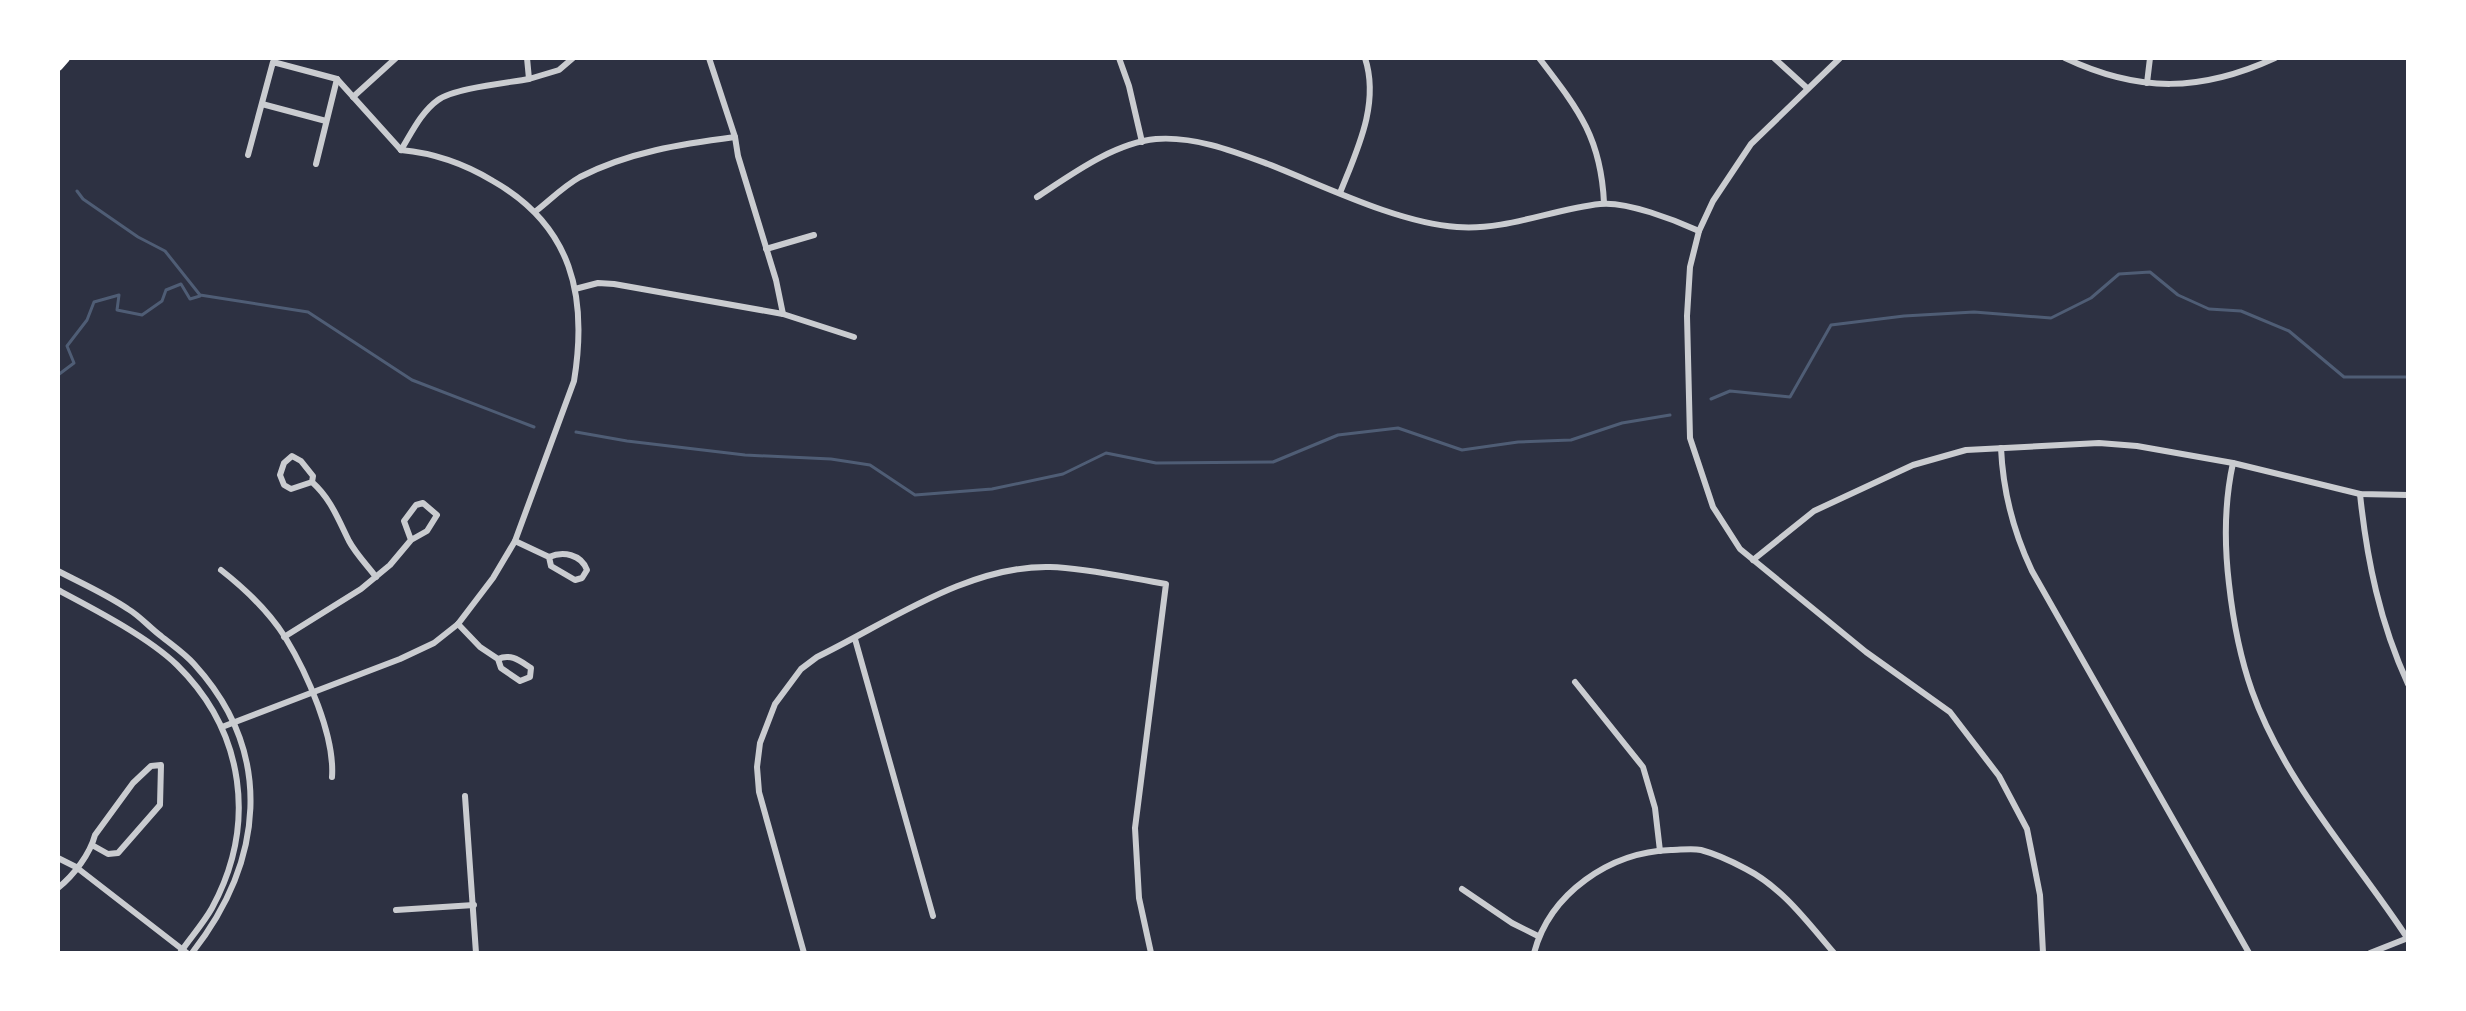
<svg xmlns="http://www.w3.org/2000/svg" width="2466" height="1011" font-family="'Titillium Web',sans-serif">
<rect width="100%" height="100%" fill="#2d3142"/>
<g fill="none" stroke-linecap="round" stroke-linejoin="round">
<!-- stream -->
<g stroke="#4f5d75" stroke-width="3">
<polyline points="77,191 83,199 138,237 165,251 200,295 308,312 412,380 534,427"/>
<polyline points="58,375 74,363 67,346 87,320 94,302 119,295 117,310 142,315 162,301 166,290 181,284 190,299 200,296"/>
<polyline points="1711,399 1730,391 1790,397 1831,325 1904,316 1974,312 2051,318 2091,298 2119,274 2150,272 2178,295 2209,309 2241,311 2289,331 2344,377 2408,377"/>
<polyline points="576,432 627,441 745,455 831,459 870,465 915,495 992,489 1063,474 1106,453 1156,463 1273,462 1338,435 1398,428 1462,450 1518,442 1571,440 1622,423 1670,415"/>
</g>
<!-- minor -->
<g stroke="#caccd0" stroke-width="6">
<polyline points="527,58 529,79 559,70 573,58"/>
<polyline points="709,58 735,137 738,156 776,280 783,314"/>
<polyline points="1119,58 1129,86 1142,142"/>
<path d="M 1539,58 C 1578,109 1601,137 1604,203"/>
<polyline points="1774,58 1807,88"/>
<polyline points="1840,58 1751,144 1713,201 1699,231 1690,267 1687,316 1690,438 1713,507 1740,549 1866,652 1950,712 1999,776 2027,829 2040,895 2043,953"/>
<path d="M 2065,58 C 2139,93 2201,92 2275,58"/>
<polyline points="2147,83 2150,58"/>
<polyline points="353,97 396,58"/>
<polyline points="262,104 326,121"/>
<path d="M 401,150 C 411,134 421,112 438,100 C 454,88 507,83 529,79"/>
<polyline points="248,155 273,62 337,79 401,150"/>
<polyline points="316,164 337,79"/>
<path d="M 1340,193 C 1357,150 1380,104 1365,58"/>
<path d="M 1037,197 C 1072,174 1114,143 1156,139 C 1194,136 1233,151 1268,164 C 1324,186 1398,223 1457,227 C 1505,231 1553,209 1600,204 C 1626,201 1675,220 1699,231"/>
<path d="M 536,211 C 550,200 564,186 580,177 C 629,152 681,144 735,137"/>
<polyline points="766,249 814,235"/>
<polyline points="575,289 598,283 614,284 783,314 854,337"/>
<path d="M 2001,448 C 2003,493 2013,531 2032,571 L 2249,953"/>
<path d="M 2233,463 C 2224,504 2224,542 2229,584 C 2233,620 2240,657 2252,691 C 2285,784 2355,858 2408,939"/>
<path d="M 312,482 L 291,489 L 284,485 L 280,475 L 284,463 L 292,456 L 301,461 L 313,476 L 312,482 C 331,499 338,519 349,541 C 356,554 367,565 376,577"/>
<path d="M 2360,494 C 2367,561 2380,623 2408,684"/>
<path d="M 515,541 L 549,557 L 551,566 L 575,580 L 582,578 L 587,570 C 581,554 563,551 549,557"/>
<polyline points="1753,560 1814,511 1913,465 1966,450 2099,443 2137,446 2233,463 2360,494 2408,495"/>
<path d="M 221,570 C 244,588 269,612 285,637 C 307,673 335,736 332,777"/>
<path d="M 58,571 C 81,583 106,594 128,609 C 140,616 150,628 161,636 C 172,645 184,653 194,664 C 276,754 263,862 192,953"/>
<path d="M 58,590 C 94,609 148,637 177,665 C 245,732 257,825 212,908 C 203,924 190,938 180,953"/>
<path d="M 458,624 L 480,647 L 498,659 C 511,653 520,661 531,668 L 530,677 L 520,681 L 501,668 L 498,659"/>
<polyline points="284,637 361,589 390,565 411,540 427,531 437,515 423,503 416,505 404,521 411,540"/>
<polyline points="855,639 933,916"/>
<polyline points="1575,682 1643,767 1655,808 1660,851"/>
<path d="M 222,727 L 400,659 L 434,643 L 458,624 L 493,578 L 515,541 L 574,381 C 588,296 572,226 493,181 C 465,164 434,153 401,150"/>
<polyline points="465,796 476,953"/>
<polyline points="58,858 76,867 187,953"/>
<path d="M 58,888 C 74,875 90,854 95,835 L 133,783 L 151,766 L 161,765 L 160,805 L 118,853 L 108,854 L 92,845"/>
<polyline points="1462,889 1512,923 1538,936"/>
<polyline points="396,910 474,905"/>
<path d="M 804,953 L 759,792 L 757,767 L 760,743 L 775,704 L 801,669 L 817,657 C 889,622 968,565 1050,567 C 1087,568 1129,578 1166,584 L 1135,828 L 1139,898 L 1151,953"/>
<path d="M 1534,953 C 1550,893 1610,852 1671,850 C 1680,850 1692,848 1701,850 C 1716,854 1733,862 1746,869 C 1783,888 1808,923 1834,953"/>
<polyline points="2370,953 2408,938"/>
</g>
<!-- trunk -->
<polyline stroke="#fff" stroke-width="10" points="58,66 65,58"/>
</g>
<!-- border -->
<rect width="2466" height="1011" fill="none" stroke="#ffffff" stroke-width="120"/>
</svg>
